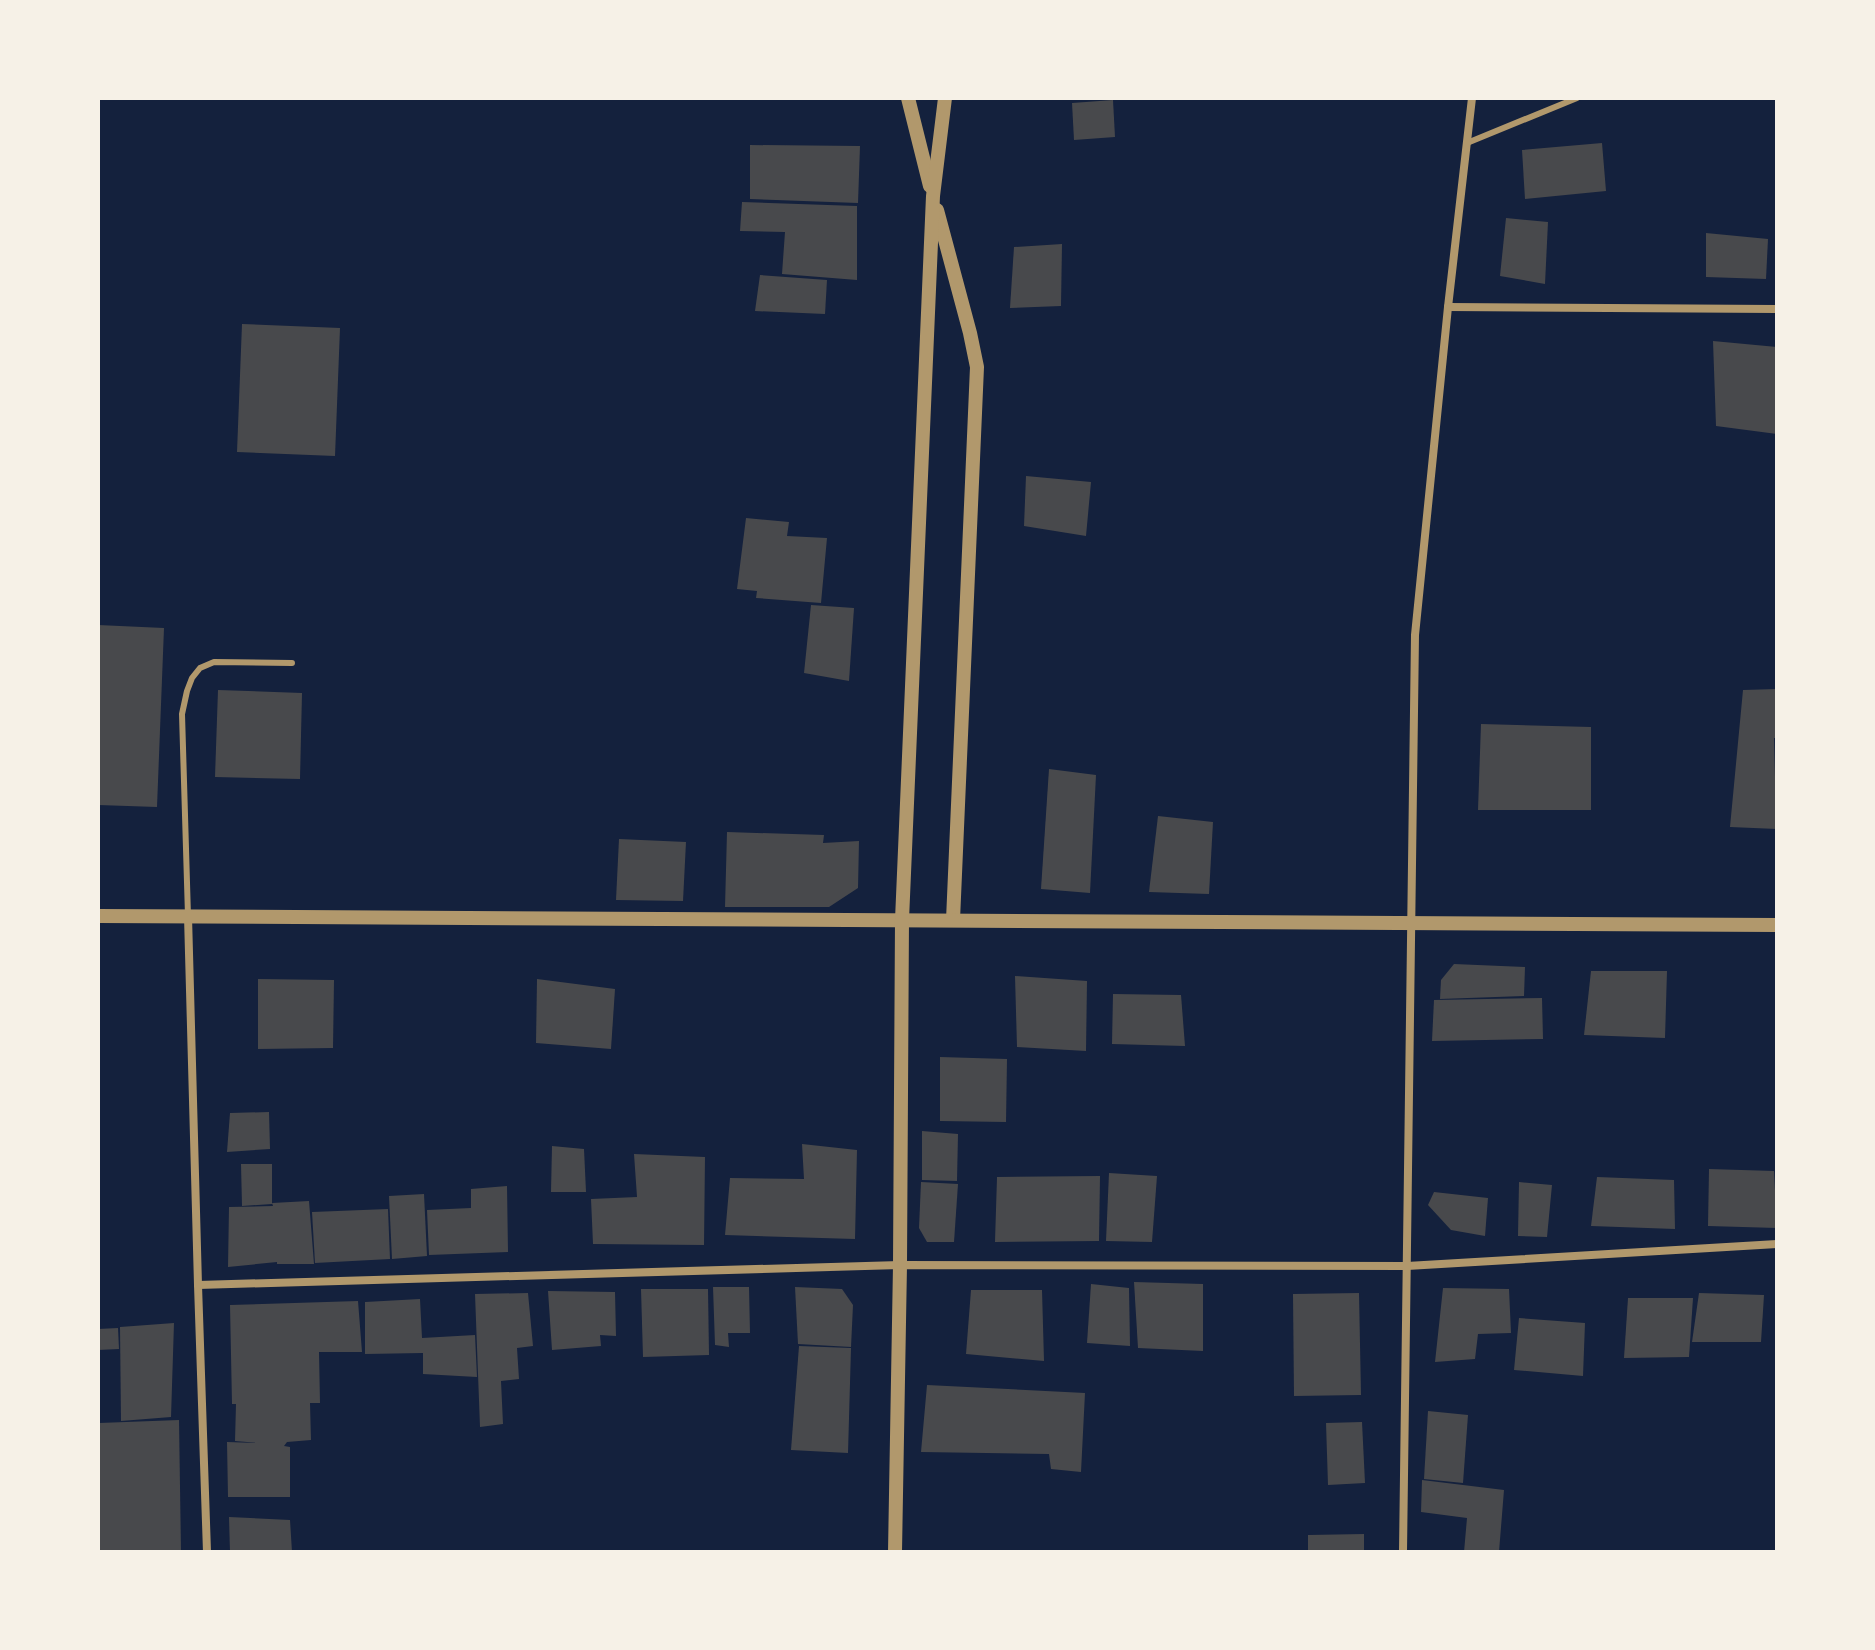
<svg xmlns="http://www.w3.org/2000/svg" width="1875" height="1650" font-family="Inter,sans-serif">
<rect width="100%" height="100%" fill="#14213d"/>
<!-- building -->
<g fill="#48494c">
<polygon points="1113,100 1115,137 1074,140 1072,103"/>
<polygon points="1602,143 1606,191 1525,199 1522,150"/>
<polygon points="750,145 860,146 858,203 750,199"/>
<polygon points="742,202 857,206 857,280 782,274 785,232 740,231"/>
<polygon points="1506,218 1548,222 1545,284 1500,276"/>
<polygon points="1706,233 1768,239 1766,279 1706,277"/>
<polygon points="1062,244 1061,306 1010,308 1014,247"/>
<polygon points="760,275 827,280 825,314 755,311"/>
<polygon points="242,324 340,328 335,456 237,452"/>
<polygon points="1713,341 1777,347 1777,434 1716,426"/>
<polygon points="1026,476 1091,482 1086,536 1024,526"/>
<polygon points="746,518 789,522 787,536 827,538 821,603 756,598 757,591 737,589"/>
<polygon points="811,605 854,608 849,681 804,673"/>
<polygon points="98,625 164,628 157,807 98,805"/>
<polygon points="1777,689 1777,738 1774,738 1775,776 1777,776 1777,829 1730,827 1743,690"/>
<polygon points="218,690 302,693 300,779 215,777"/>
<polygon points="1481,724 1591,727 1591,810 1478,810"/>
<polygon points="1049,769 1096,775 1090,893 1041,889"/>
<polygon points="1158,816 1213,822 1209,894 1149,892"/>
<polygon points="727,832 824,835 823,843 859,841 858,888 829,907 725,907"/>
<polygon points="619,839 686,842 683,901 616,900"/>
<polygon points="1454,964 1525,967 1524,996 1440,999 1441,980"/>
<polygon points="1591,971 1667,971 1665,1038 1584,1035"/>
<polygon points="1015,976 1087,981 1086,1051 1017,1047"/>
<polygon points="258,979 334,980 333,1048 258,1049"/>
<polygon points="537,979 615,989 611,1049 536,1043"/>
<polygon points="1113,994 1181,995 1185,1046 1112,1044"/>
<polygon points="1542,998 1543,1039 1432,1041 1434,1000"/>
<polygon points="940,1057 1007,1059 1006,1122 940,1121"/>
<polygon points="269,1112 270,1149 227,1152 230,1113"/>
<polygon points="922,1131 958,1134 957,1181 922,1180"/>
<polygon points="802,1144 857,1150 855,1239 725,1235 730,1178 804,1179"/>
<polygon points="552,1146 584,1149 586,1192 551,1192"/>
<polygon points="634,1154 705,1157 704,1245 593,1244 591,1199 637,1197"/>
<polygon points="241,1164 272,1164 272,1204 242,1206"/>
<polygon points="1709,1169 1774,1171 1777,1228 1708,1226"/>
<polygon points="1109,1173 1157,1176 1152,1242 1106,1241"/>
<polygon points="1100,1176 1099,1241 995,1242 997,1177"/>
<polygon points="1597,1177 1674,1180 1675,1229 1591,1226"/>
<polygon points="921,1182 958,1184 954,1242 927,1242 919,1228"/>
<polygon points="1519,1182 1552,1185 1547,1237 1518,1236"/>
<polygon points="507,1186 508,1252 429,1255 427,1210 471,1208 471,1189"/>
<polygon points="1434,1192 1488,1198 1485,1236 1451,1230 1428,1205"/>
<polygon points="424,1194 427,1256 392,1259 389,1196"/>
<polygon points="309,1201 314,1264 277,1264 277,1262 228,1267 229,1207 273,1206 272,1203"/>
<polygon points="388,1209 390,1259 315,1263 312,1212"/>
<polygon points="1134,1282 1203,1284 1203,1351 1138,1348"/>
<polygon points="1091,1284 1129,1288 1130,1346 1087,1343"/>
<polygon points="713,1287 749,1287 750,1333 728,1333 729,1347 715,1345"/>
<polygon points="795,1287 842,1289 853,1305 851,1347 798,1344"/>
<polygon points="1443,1288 1509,1289 1511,1333 1478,1334 1475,1359 1435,1362"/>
<polygon points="641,1289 708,1289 709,1355 643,1357"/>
<polygon points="971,1290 1042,1290 1044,1361 966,1354"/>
<polygon points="548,1291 615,1292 616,1336 600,1335 601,1346 552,1350"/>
<polygon points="528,1293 533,1346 517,1348 519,1379 501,1381 503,1424 480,1427 475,1294"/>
<polygon points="1359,1293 1361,1395 1294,1396 1293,1294"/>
<polygon points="1699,1293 1764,1295 1761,1342 1692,1342"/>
<polygon points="1628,1298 1693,1298 1689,1357 1624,1358"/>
<polygon points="420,1299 422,1338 475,1335 477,1377 423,1374 423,1353 365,1354 365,1302"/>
<polygon points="358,1301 362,1352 319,1352 320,1403 310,1403 311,1440 287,1442 284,1446 290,1447 290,1497 228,1497 227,1442 258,1443 235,1441 236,1404 232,1404 230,1305"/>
<polygon points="1519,1318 1585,1323 1583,1376 1514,1370"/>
<polygon points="174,1323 171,1417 121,1421 120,1327"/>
<polygon points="118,1328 119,1349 98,1350 98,1329"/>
<polygon points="799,1346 851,1348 848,1453 791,1450"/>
<polygon points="927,1385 1085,1393 1081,1472 1051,1469 1049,1454 921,1452"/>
<polygon points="1428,1411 1468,1415 1463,1483 1424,1479"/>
<polygon points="179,1420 181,1552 99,1552 99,1423"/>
<polygon points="1362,1422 1365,1483 1328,1485 1326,1423"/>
<polygon points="1422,1480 1504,1490 1499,1552 1464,1552 1467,1518 1421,1512"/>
<polygon points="229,1517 290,1520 292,1552 230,1552"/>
<polygon points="1364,1534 1364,1552 1308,1552 1308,1535"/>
</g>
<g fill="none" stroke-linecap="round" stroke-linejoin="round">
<!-- service -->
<g stroke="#b1986c" stroke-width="6">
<polyline points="1467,143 1577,98"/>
<polyline points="188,916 182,714 187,691 192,678 200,668 214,662 292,663"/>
</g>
<!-- minor -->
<g stroke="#b1986c" stroke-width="8">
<polyline points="1448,307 1777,309"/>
<polyline points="188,916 198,1285 207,1552"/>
<polyline points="198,1285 900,1265 1407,1266 1777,1244"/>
<polyline points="1403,1552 1415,635 1448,307 1472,98"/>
</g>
<!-- tertiary -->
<g stroke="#b1986c" stroke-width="14">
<polyline points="908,98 930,186"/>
<polyline points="937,210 970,333 977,367 953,920"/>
<polyline points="98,916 1777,925"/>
<polyline points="895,1552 900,1265 902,920 933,196 945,98"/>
</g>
</g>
<!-- border -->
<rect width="1875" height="1650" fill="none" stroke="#f6f1e7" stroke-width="200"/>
</svg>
